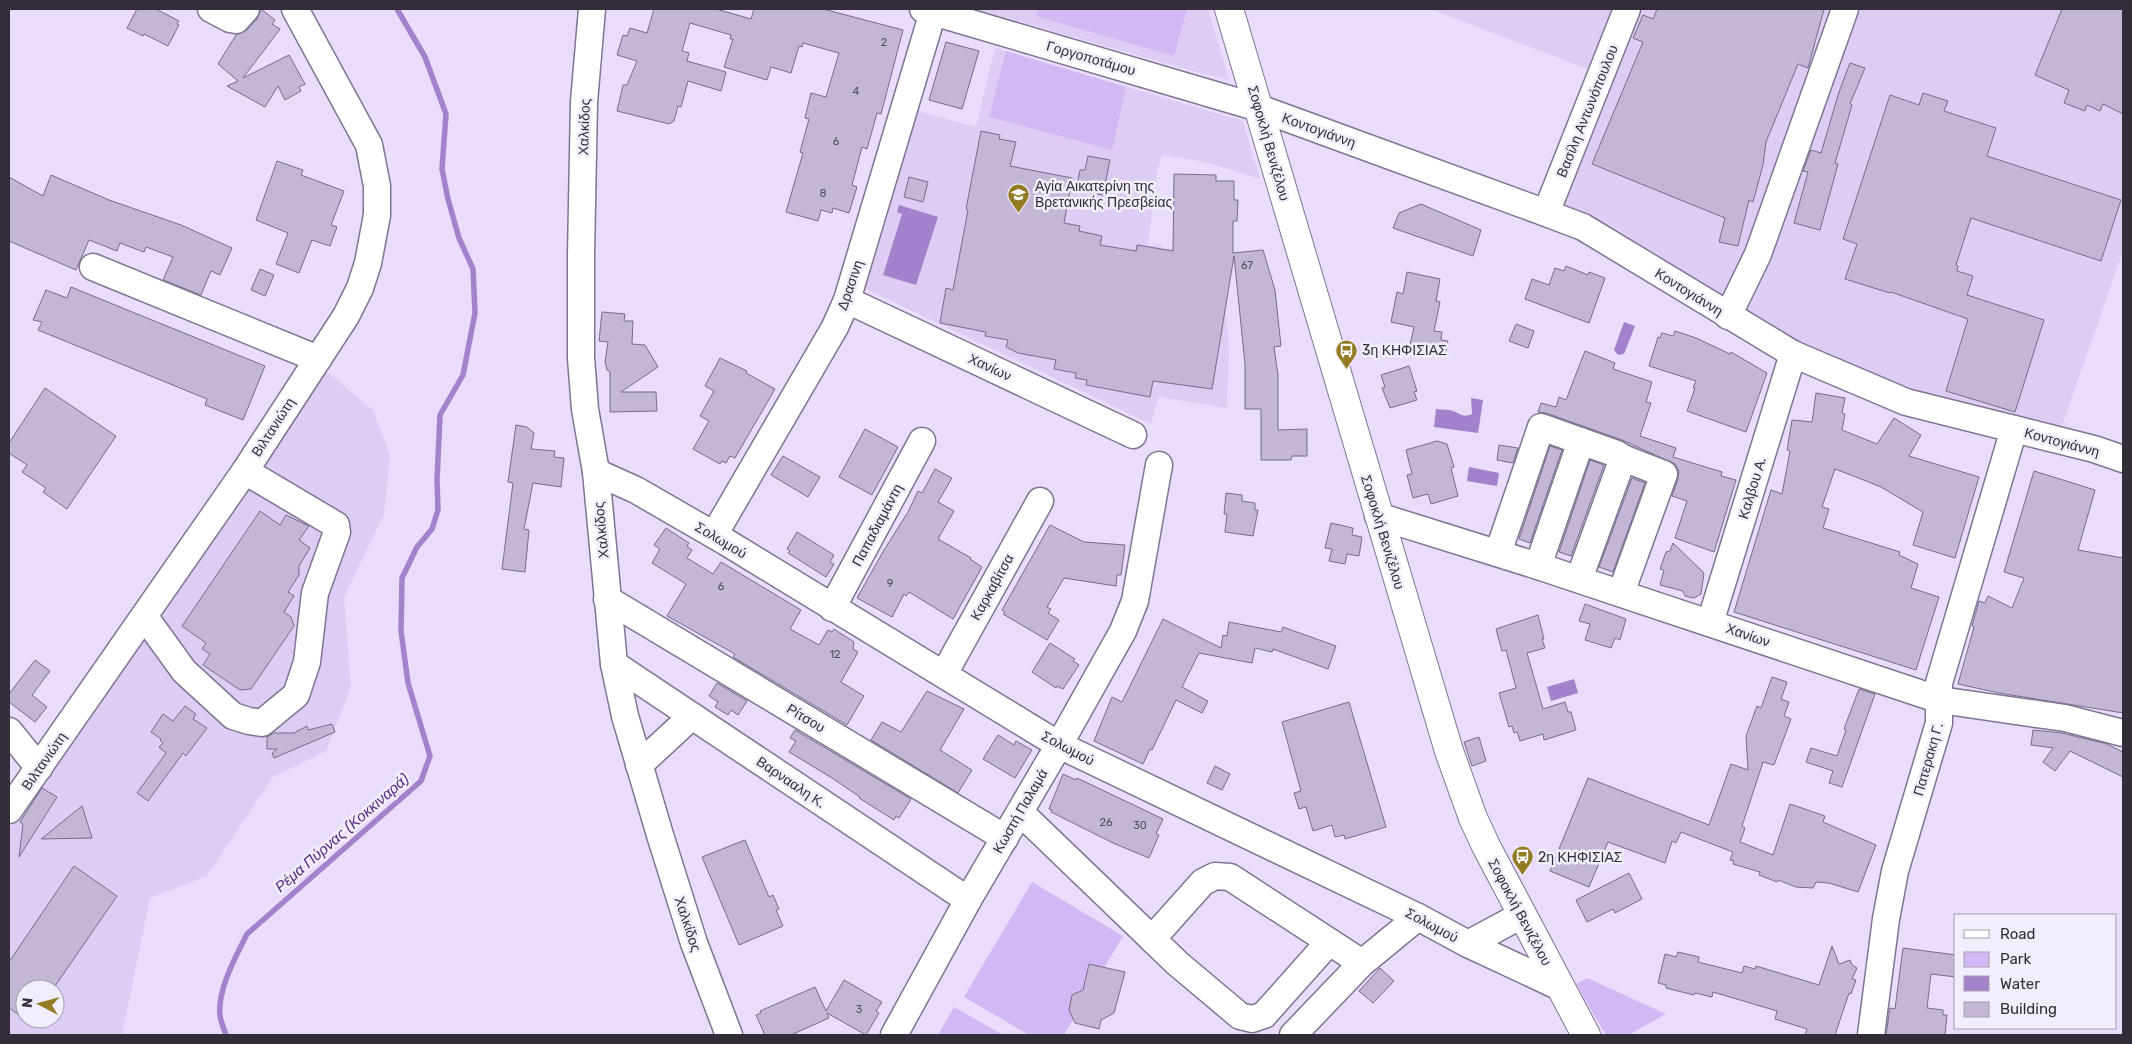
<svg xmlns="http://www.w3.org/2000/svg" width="2132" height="1044" font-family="Rubik,sans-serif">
<rect width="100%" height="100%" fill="#e9dcfc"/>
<!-- built -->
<g fill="#ddcdf4" fill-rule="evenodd">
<polygon points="976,9 1208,9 1229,80 1200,73"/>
<polygon points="1430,9 2123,9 2123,251 2061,429 1931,395 1809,352 1610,225 1566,205 1564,199 1609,77"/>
<polygon points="995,48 1243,121 1260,179 1205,162 1162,155 1157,173 1148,245 1162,246 1163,248 1219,250 1229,345 1227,408 1158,397 1151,424 862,287 917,111 976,127"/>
<path d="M 322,368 L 373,410 L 390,456 L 384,514 L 344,597 L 351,687 L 326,751 L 273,777 L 207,876 L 150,898 L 122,1035 L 9,1035 L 9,830 ZM 25,989 L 55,989 L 55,1019 L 25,1019 Z"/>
</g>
<!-- green -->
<g fill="#d2b8f5">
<polygon points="1038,9 1187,9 1174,56 1036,16"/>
<polygon points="1006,51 1126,87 1112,150 989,117"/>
<polygon points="1032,882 1123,936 1064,1035 1029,1035 964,997"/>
<polygon points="1587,978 1666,1014 1628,1035 1606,1035 1576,984"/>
<polygon points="954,1007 1003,1035 938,1035"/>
</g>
<!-- water -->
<g fill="#a382cb">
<polygon points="899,205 938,217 916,285 883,275 902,214 897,212"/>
<polygon points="1624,322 1635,326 1624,354 1618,355 1614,350"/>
<path d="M 1471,398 L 1483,400 L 1478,433 L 1434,427 L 1436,409 C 1442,410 1448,409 1453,411 C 1461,414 1463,418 1472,414 Z"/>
<polygon points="1469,467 1499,473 1497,486 1467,481"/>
<polygon points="1574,679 1578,693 1551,701 1547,687"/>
</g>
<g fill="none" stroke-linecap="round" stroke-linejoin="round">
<!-- stream -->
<path stroke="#a382cb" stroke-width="5.5" d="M 226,1035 C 224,1029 221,1022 220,1016 C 217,990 236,956 247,934 L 421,781 L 430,756 L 408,683 L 401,631 L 402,578 L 417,547 L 432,529 L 438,510 L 437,480 L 440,415 L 463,375 L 475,313 L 473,269 L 459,238 L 448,199 L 442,169 L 446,114 L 425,57 L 397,9"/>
</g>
<!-- building -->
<g fill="#c3b6d6" stroke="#786c89">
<polygon points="137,9 156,9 179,21 177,24 179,25 168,46 144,34 143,36 127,28"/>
<polygon points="261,9 275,20 272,24 280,29 243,78 289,55 305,84 299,87 301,91 285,100 278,86 265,107 227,86 238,81 218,64 236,35 247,30 257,19"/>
<polygon points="654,9 716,9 751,19 754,9 823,9 903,30 881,114 877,113 867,149 862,147 852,185 857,187 849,213 833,208 832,213 821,210 818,221 786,212 803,153 800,152 809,119 805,118 811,93 826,97 839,53 803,43 802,47 799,46 791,73 771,67 767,80 724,67 733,39 730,39 731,35 690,23 682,51 689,53 687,61 726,72 721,91 688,81 681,107 678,106 674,121 669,124 617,111 623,85 627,85 637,61 617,55 623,35 627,36 630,28 647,33"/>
<polygon points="1657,9 1824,9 1808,68 1798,64 1766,142 1763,165 1753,202 1749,200 1738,246 1719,242 1725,218 1592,164 1643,42 1633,38 1643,15 1653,19"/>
<polygon points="2062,9 2123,9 2123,114 2103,104 2100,111 2087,105 2085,111 2064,103 2069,90 2035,75"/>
<polygon points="946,42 979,51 962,109 929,100"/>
<polygon points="1850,63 1865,68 1850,104 1852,105 1835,163 1838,164 1820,230 1794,223 1808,172 1803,171 1811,150 1821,153 1839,92"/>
<polygon points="1923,93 1948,101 1944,111 1996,128 1987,156 2121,200 2101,261 1971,218 1956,265 1958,266 1957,271 1973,276 1967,295 2044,320 2015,412 1946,391 1968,319 1891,292 1890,293 1845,279 1857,244 1843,239 1890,95 1919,105"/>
<polygon points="981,131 1000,135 999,139 1016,142 1010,166 1072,178 1064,223 1080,226 1079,231 1102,236 1100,245 1136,251 1137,245 1173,251 1174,174 1216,175 1216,181 1234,181 1234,200 1238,200 1237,221 1233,221 1233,253 1263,250 1275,290 1281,346 1274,347 1278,375 1278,430 1307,429 1307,456 1292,456 1291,460 1261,460 1261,409 1245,409 1245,364 1234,256 1212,389 1153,381 1150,397 1086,385 1087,380 1075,378 1076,373 1054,369 1056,360 1018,353 1006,347 1008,340 985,336 986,332 940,323 946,288 953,290 968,210 966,209"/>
<polygon points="1088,156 1110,160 1103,195 1076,190 1080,170 1085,170"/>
<polygon points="277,161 303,170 301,175 344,191 331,225 337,227 330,246 312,240 299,273 276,264 288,233 256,220"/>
<polygon points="51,175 109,200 181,225 232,248 220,275 211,271 201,295 163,280 173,257 146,247 144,252 120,243 117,251 89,240 76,270 9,241 9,177 43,196"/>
<polygon points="909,177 928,182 923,202 904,197"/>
<polygon points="1421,204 1481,230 1473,256 1393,228 1399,213"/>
<polygon points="1566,266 1588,275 1589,272 1605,278 1589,323 1525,299 1532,279 1549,285 1555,268 1564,271"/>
<polygon points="260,269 274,275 265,296 251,290"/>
<polygon points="1407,272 1440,279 1436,301 1440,302 1434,331 1442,332 1441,340 1448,341 1445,356 1409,349 1414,327 1391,322 1397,292 1403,294"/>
<polygon points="71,287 265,366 243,420 205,405 207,399 38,330 42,322 33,320 46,290 67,298"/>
<polygon points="602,312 625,314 624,321 633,321 632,344 645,345 658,367 621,392 656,392 657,411 610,412 610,372 607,370 605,362 608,342 599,341"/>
<polygon points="1516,324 1534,331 1528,348 1509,341"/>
<polygon points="1675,331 1696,338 1730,354 1731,352 1767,373 1746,432 1687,411 1695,388 1693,388 1696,381 1649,366 1658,337 1660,338 1662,333 1673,336"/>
<polygon points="1585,351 1615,363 1613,369 1652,382 1646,402 1651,403 1640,436 1676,448 1673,457 1722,472 1721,476 1736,480 1714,552 1675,538 1687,501 1672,496 1678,479 1679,471 1675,464 1622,440 1546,413 1538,412 1541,403 1556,407 1559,397 1566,400"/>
<polygon points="720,358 747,371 746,373 775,389 735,458 730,456 726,463 722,461 720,464 693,449 709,421 700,416 714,391 705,386"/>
<polygon points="1409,366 1417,391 1414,392 1417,400 1390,408 1382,388 1385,387 1381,375"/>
<polygon points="45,388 116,436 67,509 43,492 46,488 22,472 27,465 9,453 9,443"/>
<polygon points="1816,393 1845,398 1842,413 1845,414 1842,430 1877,444 1894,418 1921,435 1909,456 1979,477 1955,558 1913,545 1923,512 1881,487 1856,477 1835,469 1822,507 1829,509 1823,528 1900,552 1899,555 1918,564 1911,588 1939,597 1916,670 1734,612 1771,490 1782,494 1790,451 1787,450 1792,420 1812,422"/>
<polygon points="516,425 527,427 534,433 531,449 555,451 554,457 564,458 561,487 533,483 524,529 529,530 525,572 502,569 513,483 508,482"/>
<polygon points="865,429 898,447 872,495 839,477"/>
<polygon points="1437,441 1447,444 1454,467 1451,468 1458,496 1431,504 1428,494 1413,498 1407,475 1412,474 1406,450"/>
<polygon points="1499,445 1518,448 1513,463 1497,460"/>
<polygon points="1550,446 1562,450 1530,543 1519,539"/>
<polygon points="783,456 820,477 808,497 771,475"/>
<polygon points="1590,460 1604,465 1571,556 1559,552"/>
<polygon points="935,469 952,478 938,502 954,511 938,539 971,558 970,559 982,567 953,619 909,592 906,596 904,594 892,617 857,598 884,550 908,512 918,491 922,493"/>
<polygon points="2034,471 2095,490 2078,550 2123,558 2123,713 1999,693 1958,684 1974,627 1972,626 1979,601 1985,603 1988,596 2012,608 2024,578 2004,572"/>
<polygon points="1632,478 1645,483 1613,572 1599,567"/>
<polygon points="1226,493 1242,495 1242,501 1255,503 1255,510 1258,510 1253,536 1225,532 1227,514 1224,514"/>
<polygon points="260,511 280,525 286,515 309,526 299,540 310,548 299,566 299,575 288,592 294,596 284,612 291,617 294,626 251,689 240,690 203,665 210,654 202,649 206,643 182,626"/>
<polygon points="1331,523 1353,528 1352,535 1362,537 1359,556 1347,554 1345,564 1329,561 1332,549 1325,548"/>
<polygon points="1050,525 1084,542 1125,545 1121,575 1117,575 1116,586 1064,578 1047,607 1051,609 1048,613 1059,620 1047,640 1003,614 1005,612 1002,610"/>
<polygon points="666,528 689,543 687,546 692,550 687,558 713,574 721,562 801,610 790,629 819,645 828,630 832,632 834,629 854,642 853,649 858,652 841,682 864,696 847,725 733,657 735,654 667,616 686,584 652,563 660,549 654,545"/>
<polygon points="797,532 834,555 830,562 834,564 826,577 788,553 790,551 787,549"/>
<polygon points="1673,543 1704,573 1701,594 1694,598 1685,596 1683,591 1660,585 1664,570 1660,569 1666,552 1670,551"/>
<polygon points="1585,604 1626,619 1620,640 1615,638 1611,648 1585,640 1590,624 1579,621"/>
<polygon points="1538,615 1544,639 1542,639 1545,648 1527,653 1543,709 1565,702 1568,712 1571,712 1576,730 1544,740 1543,734 1520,741 1517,732 1514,733 1512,726 1509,727 1499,693 1516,688 1506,650 1502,651 1496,629"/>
<polygon points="1163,619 1221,648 1223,635 1227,636 1229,622 1281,632 1283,627 1336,646 1328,669 1273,649 1272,652 1255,648 1252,663 1199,653 1182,687 1208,701 1202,713 1176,700 1152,750 1150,749 1143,764 1094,741 1112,697 1122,702"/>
<polygon points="1050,643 1075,659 1073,661 1079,665 1063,689 1057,686 1056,688 1032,672"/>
<polygon points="35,660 50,671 32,695 47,707 35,722 9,702 9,694"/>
<polygon points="1772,677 1787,682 1781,699 1789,702 1784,716 1791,719 1774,765 1763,762 1742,826 1745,828 1740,842 1773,855 1790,804 1825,816 1823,822 1876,845 1858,892 1829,883 1816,882 1813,888 1796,887 1778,880 1777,882 1759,875 1760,872 1733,864 1734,861 1730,860 1733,852 1681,832 1676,843 1672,841 1665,863 1608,842 1589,887 1550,871 1588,778 1709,825 1731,764 1748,770 1746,736 1757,706 1761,708"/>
<polygon points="717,683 747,701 738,715 731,710 728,715 715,707 718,702 709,696"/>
<polygon points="1859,689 1875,694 1842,787 1829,783 1833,771 1806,762 1811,748 1837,756 1846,730 1844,729"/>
<polygon points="927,691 964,709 940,750 972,770 958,793 871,740 882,722 901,732"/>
<polygon points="1349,702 1386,827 1345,839 1344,835 1335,837 1332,825 1313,831 1306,807 1299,809 1294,793 1301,791 1282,722"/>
<polygon points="185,706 196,714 193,719 207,728 186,756 183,753 148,801 137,793 166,753 159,747 163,743 160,740 161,739 151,732 163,714 173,721"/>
<polygon points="332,724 335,732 274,758 272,753 277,749 267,749 267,737 274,733 294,733 307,726 308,730"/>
<polygon points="795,730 911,799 899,818 896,816 894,820 859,798 860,797 832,778 789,752 796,741 790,738"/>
<polygon points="2033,730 2062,733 2107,744 2123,752 2123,777 2070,751 2055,771 2043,762 2053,748 2031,745"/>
<polygon points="998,735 1014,745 1016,741 1032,750 1015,778 983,759"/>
<polygon points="1479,737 1486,761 1472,766 1464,742"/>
<polygon points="1215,766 1230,774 1222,790 1207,783"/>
<polygon points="1063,774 1076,780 1077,778 1163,819 1156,834 1159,835 1149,858 1113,843 1051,812 1052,810 1049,809"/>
<polygon points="42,788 57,797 19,857 23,824 20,822"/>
<polygon points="82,806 92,838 41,839"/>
<polygon points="745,840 769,897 773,895 779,909 776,910 783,926 739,945 702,857"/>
<polygon points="74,866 117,896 53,989 25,989 25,1019 9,1008 9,962"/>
<polygon points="1629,873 1642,899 1615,913 1613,909 1587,922 1576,900"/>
<polygon points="1832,946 1839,964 1850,960 1852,965 1857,968 1852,979 1856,980 1851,994 1849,993 1835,1035 1805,1035 1807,1029 1775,1019 1777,1011 1713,992 1712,997 1695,993 1694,995 1666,988 1666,985 1658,983 1665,954 1676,957 1678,952 1699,957 1698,962 1742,973 1744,966 1755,969 1756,966 1819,985"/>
<polygon points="1903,948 1956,955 1956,977 1931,974 1927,1008 1943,1010 1943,1015 1947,1015 1945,1035 1886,1035 1890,1008 1895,1009"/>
<polygon points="1089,964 1125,972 1114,1013 1101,1020 1099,1029 1075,1023 1069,1010 1072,995 1083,990"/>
<polygon points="1380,968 1394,981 1373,1003 1359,991"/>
<polygon points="844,980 882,1002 876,1011 879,1013 866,1035 827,1013 829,1018 791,1035 765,1035 756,1015 761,1013 760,1011 815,987 826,1011"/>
</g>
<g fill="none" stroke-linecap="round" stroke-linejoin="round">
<defs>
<g id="minor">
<polyline points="211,9 230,19 236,20 246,9"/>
<polyline points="592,9 584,102 581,255 581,358 585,409 596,472 614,664 625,716 660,835 694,943 729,1035"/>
<polyline points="923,9 1259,108 1546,213 1583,227 1793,354 1906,402 2094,449 2123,459"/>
<polyline points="1546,213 1627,9"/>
<polyline points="93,267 318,359"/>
<polyline points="847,300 1133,435"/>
<polyline points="1728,316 1758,254 1845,9"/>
<polyline points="596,472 636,490 726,542 1059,745 1418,917 1468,944 1560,987"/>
<polyline points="1378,516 1538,566 1940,700 2065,718 2123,733"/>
<polyline points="714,535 835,327 847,300 933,12"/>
<polyline points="1498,553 1541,427 1617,454 1623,458 1579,579"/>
<polyline points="1538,566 1581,441"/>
<polyline points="1621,593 1664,474 1623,458"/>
<polyline points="607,599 1005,838"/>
<polyline points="832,608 922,441"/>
<polyline points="145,617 184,671 233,716 249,721 262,723 296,695 307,662 315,593 337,532 336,525 245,471"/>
<polyline points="1710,623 1793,354"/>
<polyline points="614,664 968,900"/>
<polyline points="944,674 1040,501"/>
<polyline points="9,731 39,768"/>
<polyline points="639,765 692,716"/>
<polyline points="9,810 245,471 346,316 360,288 368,263 377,215 377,186 369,145 295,9"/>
<polyline points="1020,812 1152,939"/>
<polyline points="1329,942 1264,1015 1252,1019 1240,1016 1177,963 1152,939 1203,882 1215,876 1230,877 1362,963"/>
<polyline points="1468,944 1522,915"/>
<polyline points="894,1035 968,900 1059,745 1123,631 1135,601 1159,465"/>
<polyline points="1293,1035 1362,963 1418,917"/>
<polyline points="1871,1035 1886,919 1895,871 1939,723 1939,683 2014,429"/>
</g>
<polyline id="major" points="1229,9 1449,751 1473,818 1486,846 1586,1035"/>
</defs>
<!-- minor casing -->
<use href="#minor" stroke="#817491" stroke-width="29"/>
<!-- major casing -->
<use href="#major" stroke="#817491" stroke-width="30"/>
<!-- minor -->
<use href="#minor" stroke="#fff" stroke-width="26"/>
<!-- major -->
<use href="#major" stroke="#fff" stroke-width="28"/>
</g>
<!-- icons -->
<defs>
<symbol id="school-pin" viewBox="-11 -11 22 30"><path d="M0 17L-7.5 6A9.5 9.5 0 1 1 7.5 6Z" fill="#927b22" stroke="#f2edfa"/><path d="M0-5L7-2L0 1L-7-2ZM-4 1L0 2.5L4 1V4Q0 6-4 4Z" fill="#fff"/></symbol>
<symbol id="bus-pin" viewBox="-11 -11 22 30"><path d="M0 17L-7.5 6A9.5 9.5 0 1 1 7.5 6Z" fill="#927b22" stroke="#f2edfa"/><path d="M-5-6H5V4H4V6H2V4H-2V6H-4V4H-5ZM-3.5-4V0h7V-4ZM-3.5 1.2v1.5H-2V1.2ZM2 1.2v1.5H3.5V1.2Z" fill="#fff"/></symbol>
</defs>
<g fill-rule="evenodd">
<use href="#school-pin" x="1006" y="182" width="25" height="34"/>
<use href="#bus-pin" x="1334" y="338" width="25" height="34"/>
<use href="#bus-pin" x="1510" y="844" width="25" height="34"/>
</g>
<g text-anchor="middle" stroke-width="5" stroke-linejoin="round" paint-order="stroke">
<!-- number labels -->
<g font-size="11" fill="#574f61">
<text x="884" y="46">2</text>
<text x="856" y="95">4</text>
<text x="836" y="145">6</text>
<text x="823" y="197">8</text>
<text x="1247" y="269">67</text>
<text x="890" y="587">9</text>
<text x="721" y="590">6</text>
<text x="835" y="658">12</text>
<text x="1106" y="826">26</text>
<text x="1140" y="829">30</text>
<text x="859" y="1013">3</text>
</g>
<!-- street labels -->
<g font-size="14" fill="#332d3a" stroke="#f2edfa">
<text transform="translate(1091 58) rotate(16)" y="5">Γοργοποτάμου</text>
<text transform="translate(1587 111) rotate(-68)" y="5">Βασίλη Αντωνόπουλου</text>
<text transform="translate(584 127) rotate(-88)" y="5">Χαλκίδος</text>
<text transform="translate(1319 130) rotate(20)" y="5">Κοντογιάννη</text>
<text transform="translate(1269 143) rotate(74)" y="5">Σοφοκλή Βενιζέλου</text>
<text transform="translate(850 285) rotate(-71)" y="5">Δρασινη</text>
<text transform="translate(1689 292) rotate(32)" y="5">Κοντογιάννη</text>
<text transform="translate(990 367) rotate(25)" y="5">Χανίων</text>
<text transform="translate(273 427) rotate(-57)" y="5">Βιλτανιώτη</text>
<text transform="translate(2062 442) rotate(15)" y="5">Κοντογιάννη</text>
<text transform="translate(1752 488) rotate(-73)" y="5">Καλβου Α.</text>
<text transform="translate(877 525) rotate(-62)" y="5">Παπαδιαμάντη</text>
<text transform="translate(601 530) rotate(-95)" y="5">Χαλκίδος</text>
<text transform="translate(1383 532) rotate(73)" y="5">Σοφοκλή Βενιζέλου</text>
<text transform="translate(721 540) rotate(31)" y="5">Σολωμού</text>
<text transform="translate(992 587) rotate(-61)" y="5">Καρκαβίτσα</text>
<text transform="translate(1748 635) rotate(19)" y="5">Χανίων</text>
<text transform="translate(806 718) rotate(31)" y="5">Ρίτσου</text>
<text transform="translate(1068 748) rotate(28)" y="5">Σολωμού</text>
<text transform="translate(1928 759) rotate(-74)" y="5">Πατερακη Γ.</text>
<text transform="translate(44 761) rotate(-55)" y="5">Βιλτανιώτη</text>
<text transform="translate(791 782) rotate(34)" y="5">Βαρνααλη Κ.</text>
<text transform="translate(1020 811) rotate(-60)" y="5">Κωστή Παλαμά</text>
<text transform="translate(1520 912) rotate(62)" y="5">Σοφοκλή Βενιζέλου</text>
<text transform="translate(688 924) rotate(72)" y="5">Χαλκίδος</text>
<text transform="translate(1432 925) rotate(28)" y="5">Σολωμού</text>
</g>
<!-- poi labels -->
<g font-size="14" fill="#332d3a" stroke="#f2edfa" text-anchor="start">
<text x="1035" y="191">Αγία Αικατερίνη της<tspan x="1035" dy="16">Βρετανικής Πρεσβείας</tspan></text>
<text x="1362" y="355">3η ΚΗΦΙΣΙΑΣ</text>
<text x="1538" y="862">2η ΚΗΦΙΣΙΑΣ</text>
</g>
<!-- water labels -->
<g font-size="15" font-style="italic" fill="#572a81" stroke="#f2edfa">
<text transform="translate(342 833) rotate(-41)" y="5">Ρέμα Πύρνας (Κοκκιναρά)</text>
</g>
</g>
<!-- border -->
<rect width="2132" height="1044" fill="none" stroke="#332d3a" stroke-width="20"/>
<!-- legend -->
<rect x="1954" y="914" width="162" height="115" fill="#f2edfa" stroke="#a6a0ad"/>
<rect x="1964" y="930" width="25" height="8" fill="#ffffff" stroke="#a6a0ad"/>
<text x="2000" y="939" font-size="15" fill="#332d3a">Road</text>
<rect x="1964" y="952" width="25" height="15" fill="#d2b8f5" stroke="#a6a0ad"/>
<text x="2000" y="964" font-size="15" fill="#332d3a">Park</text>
<rect x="1964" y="976" width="25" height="15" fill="#a382cb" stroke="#a6a0ad"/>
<text x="2000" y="989" font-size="15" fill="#332d3a">Water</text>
<rect x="1964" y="1002" width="25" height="15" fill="#c3b6d6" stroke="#a6a0ad"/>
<text x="2000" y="1014" font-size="15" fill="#332d3a">Building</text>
<!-- north arrow -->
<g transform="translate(40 1004) rotate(276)"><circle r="24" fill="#f2edfa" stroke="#a6a0ad"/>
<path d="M0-4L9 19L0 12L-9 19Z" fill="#927b22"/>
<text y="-8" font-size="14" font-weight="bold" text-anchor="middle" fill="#332d3a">N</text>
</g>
</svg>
